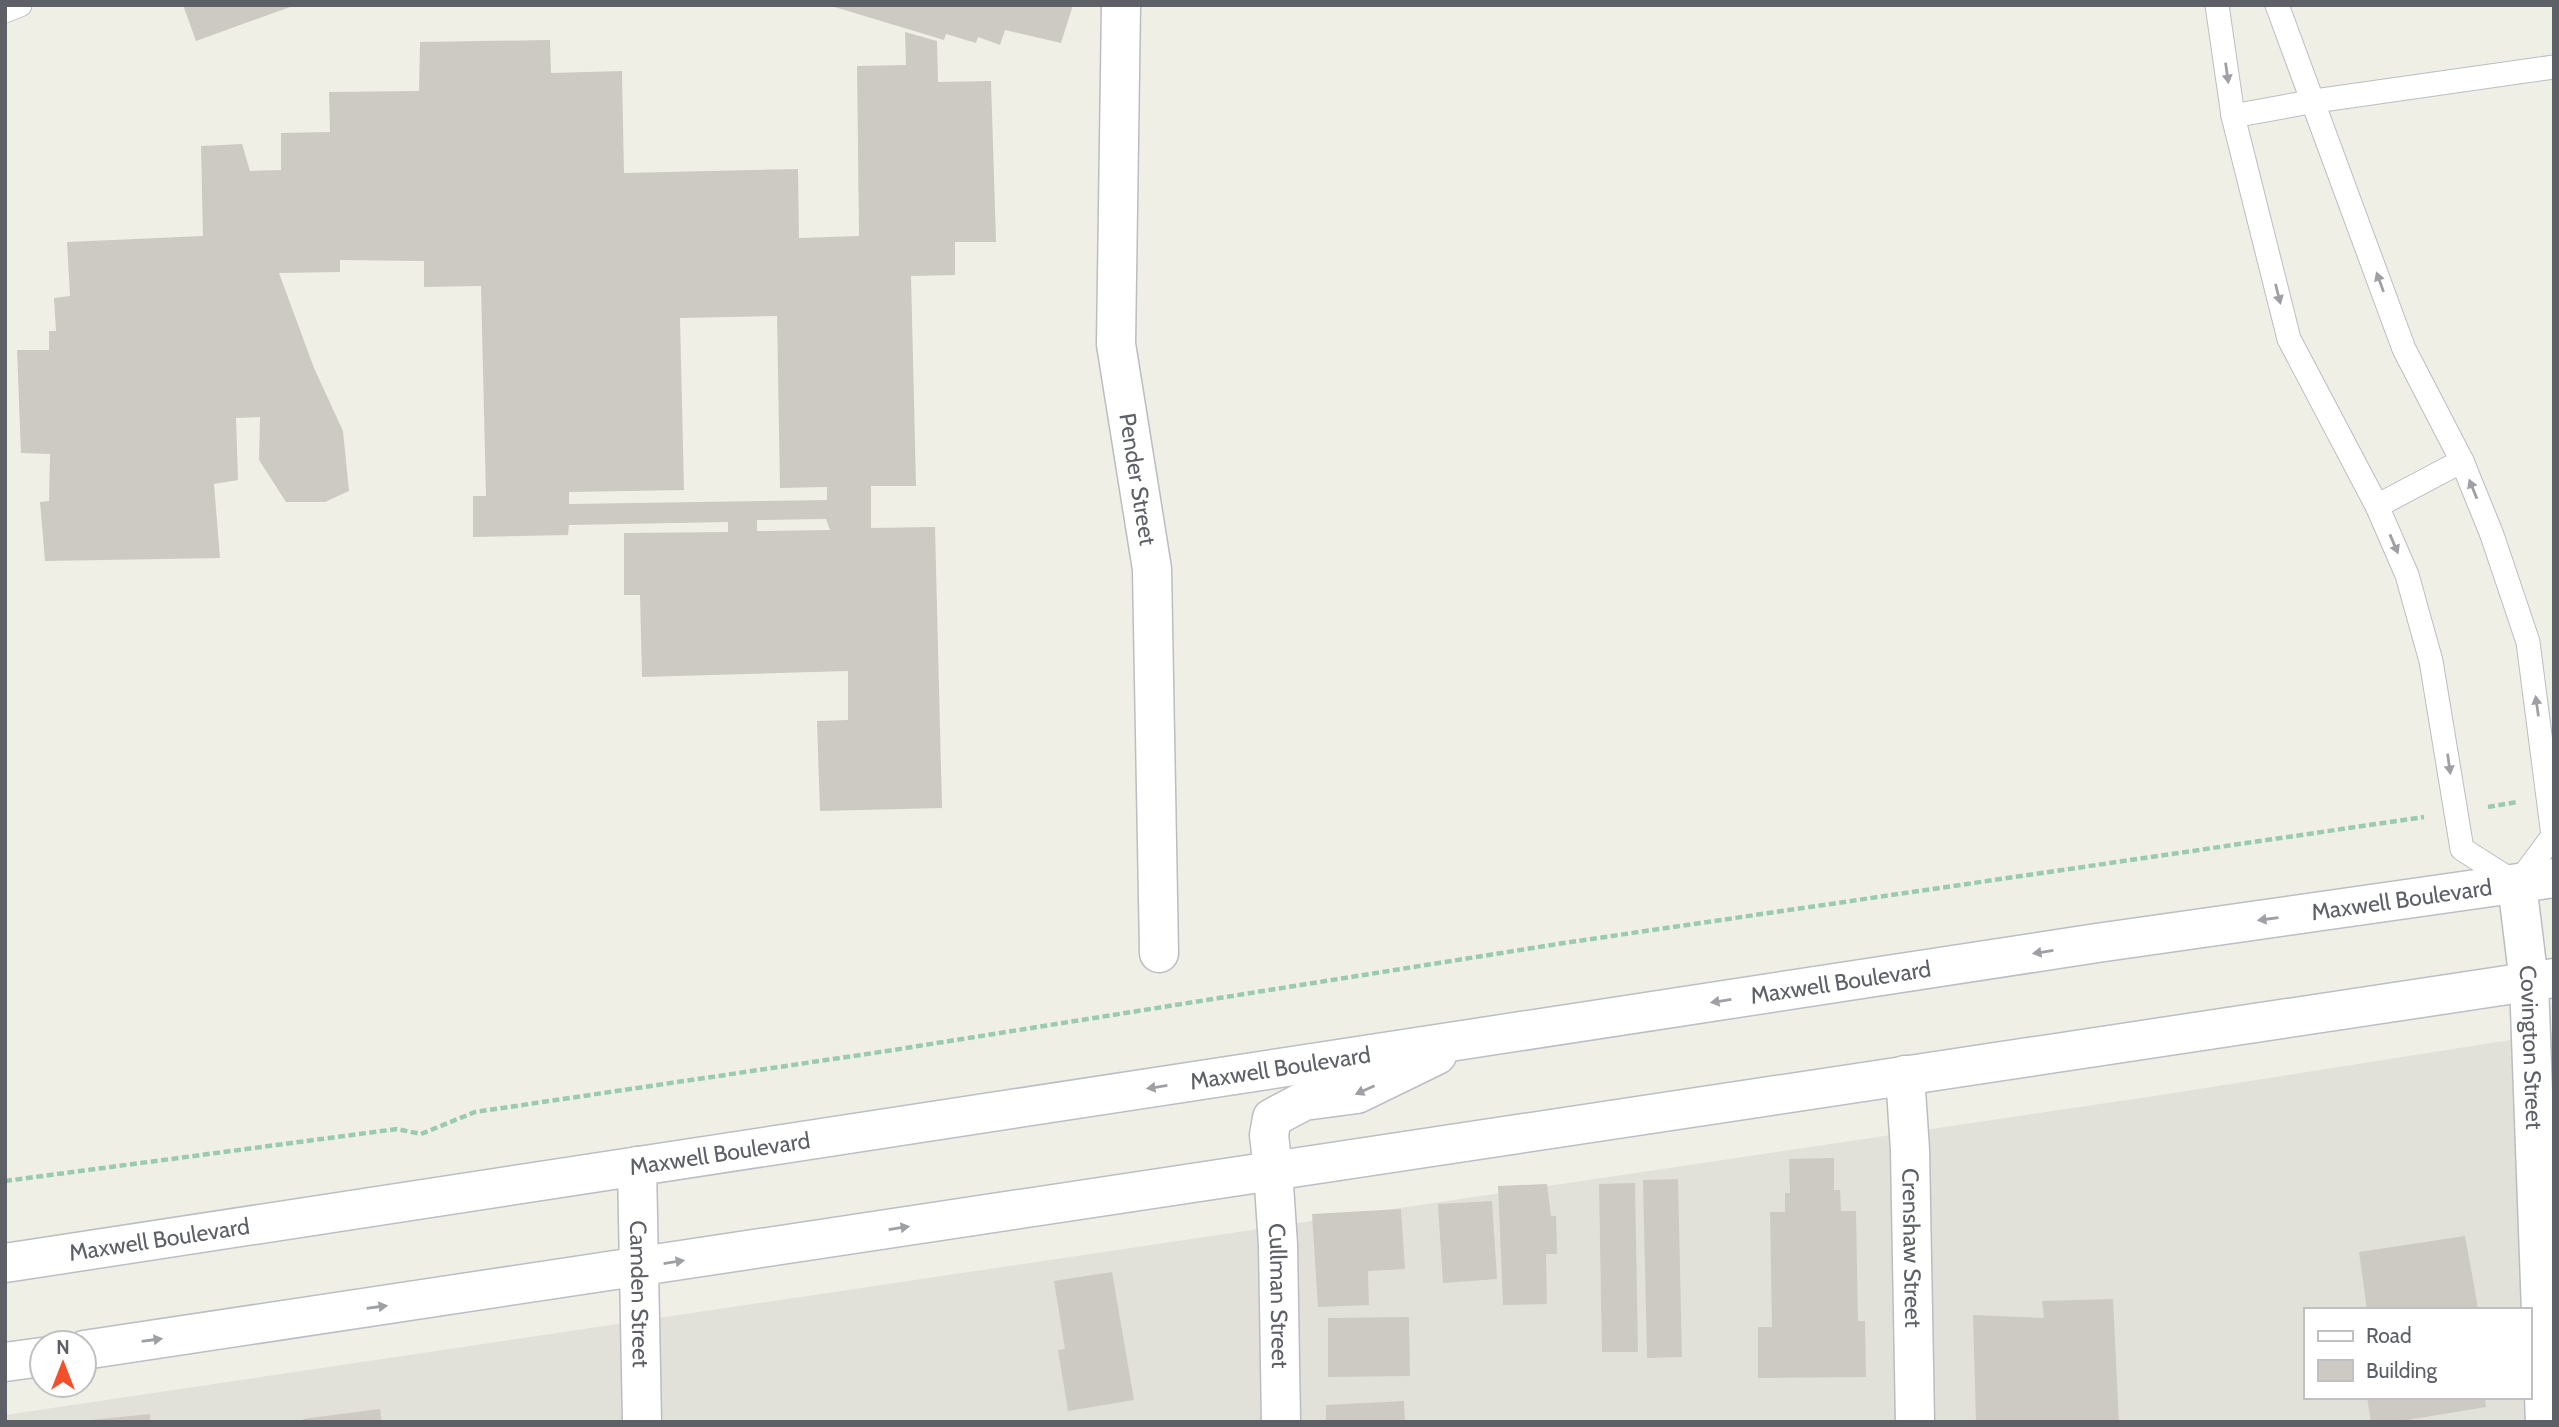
<svg xmlns="http://www.w3.org/2000/svg" width="2559" height="1427" font-family="Cabin,sans-serif">
<rect width="100%" height="100%" fill="#f0efe6"/>
<!-- industrial -->
<path fill="#e1e1da" fill-rule="evenodd" d="M 2554,1033 L 2554,1422 L 5,1422 L 5,1415 L 2154,1096 ZM 2305,1310 L 2529,1310 L 2529,1397 L 2305,1397 Z"/>
<!-- building -->
<g fill="#cccac2" fill-rule="evenodd">
<polygon points="183,5 293,5 293,6 196,41"/>
<polygon points="828,5 1073,5 1061,43 1005,30 1000,45 978,37 976,43 946,34 944,40"/>
<path d="M 905,32 L 937,41 L 938,82 L 991,81 L 996,242 L 955,242 L 955,275 L 911,276 L 916,486 L 871,486 L 871,528 L 935,527 L 942,808 L 820,811 L 817,721 L 848,720 L 848,671 L 642,677 L 640,595 L 624,595 L 624,533 L 728,532 L 728,522 L 569,525 L 568,535 L 473,537 L 473,496 L 486,496 L 481,286 L 424,287 L 424,261 L 340,260 L 340,272 L 279,273 L 314,368 L 343,431 L 349,491 L 325,502 L 286,502 L 259,460 L 260,417 L 236,418 L 238,480 L 214,484 L 220,558 L 45,561 L 40,502 L 49,501 L 50,454 L 21,453 L 17,350 L 49,350 L 49,331 L 56,331 L 54,298 L 70,296 L 67,242 L 203,236 L 201,146 L 242,144 L 250,171 L 281,170 L 281,133 L 330,132 L 329,92 L 419,91 L 420,42 L 550,40 L 551,73 L 622,71 L 624,173 L 798,169 L 799,238 L 859,236 L 857,66 L 906,65 ZM 777,316 L 780,488 L 827,487 L 827,500 L 569,504 L 569,492 L 684,490 L 680,318 ZM 826,519 L 830,530 L 757,531 L 757,520 Z"/>
<polygon points="1834,1158 1834,1190 1840,1190 1841,1211 1856,1211 1858,1321 1865,1321 1866,1377 1758,1378 1758,1327 1772,1327 1770,1212 1785,1212 1785,1193 1790,1193 1789,1159"/>
<polygon points="1678,1179 1682,1357 1647,1358 1643,1180"/>
<polygon points="1635,1183 1638,1352 1602,1352 1599,1184"/>
<polygon points="1547,1184 1551,1216 1556,1216 1557,1254 1546,1254 1547,1304 1503,1305 1498,1186"/>
<polygon points="1492,1201 1497,1279 1443,1283 1438,1204"/>
<polygon points="1401,1209 1405,1269 1368,1271 1369,1305 1318,1307 1312,1214"/>
<polygon points="2465,1236 2478,1308 2367,1310 2359,1252"/>
<polygon points="1112,1272 1134,1400 1068,1411 1058,1350 1065,1349 1054,1281"/>
<polygon points="2113,1299 2119,1422 1976,1422 1973,1315 2044,1318 2042,1301"/>
<polygon points="1409,1317 1410,1376 1328,1377 1328,1318"/>
<polygon points="2367,1397 2485,1397 2486,1407 2395,1422 2371,1422"/>
<polygon points="1404,1401 1405,1422 1326,1422 1326,1405"/>
<polygon points="380,1409 382,1422 304,1422 303,1419"/>
<polygon points="150,1414 150,1422 92,1422 91,1420"/>
</g>
<g fill="none" stroke-linecap="round" stroke-linejoin="round">
<defs>
<g id="lane">
<polyline points="2217,5 2233,116 2289,339 2377,506 2407,575 2431,661 2462,849 2517,884 2553,836 2528,642 2492,535 2462,461 2404,349 2277,5"/>
<polyline points="5,11 20,5"/>
<polyline points="2233,116 2315,101 2554,67"/>
<polyline points="2377,506 2462,461"/>
</g>
<g id="street">
<path id="s1" d="M 1121,5 L 1116,344 L 1152,569 L 1159,953"/>
<path id="s2" d="M 2517,884 L 2529,982 L 2545,1422"/>
<path id="s3" d="M 1905,1075 L 1910,1150 L 1915,1422"/>
<path id="s4" d="M 637,1166 L 642,1422"/>
<path id="s5" d="M 1273,1170 L 1278,1245 L 1281,1422"/>
</g>
<g id="secondary">
<polyline points="1273,1170 1269,1135 1272,1118 1304,1101 1357,1094 1437,1055"/>
<path id="s6" d="M 5,1263 L 2097,943 L 2554,878"/>
<polyline points="84,1350 2554,978"/>
<polyline points="5,1362 42,1357"/>
</g>
</defs>
<!-- lane casing -->
<use href="#lane" stroke="#babdc2" stroke-width="25"/>
<!-- street casing -->
<use href="#street" stroke="#babdc2" stroke-width="41"/>
<!-- secondary casing -->
<use href="#secondary" stroke="#bbbec4" stroke-width="41"/>
<!-- path -->
<g stroke="#9acbae" stroke-width="4.5" stroke-dasharray="7 3.5" stroke-linecap="butt">
<polyline points="2488,807 2517,802"/>
<polyline points="5,1181 397,1129 421,1134 475,1112 887,1051 1564,943 2424,817"/>
</g>
<!-- lane -->
<use href="#lane" stroke="#fff" stroke-width="23"/>
<!-- street -->
<use href="#street" stroke="#fff" stroke-width="38"/>
<!-- secondary -->
<use href="#secondary" stroke="#fff" stroke-width="38"/>
</g>
<!-- one-way arrows -->
<defs><path id="oneway-solid" d="M-6-.8H1V-3.2L6.5 0L1 3.2V.8H-6Z" transform="scale(1.75)"/></defs>
<g fill="#9ea0a4">
<use href="#oneway-solid" transform="translate(2227 73) rotate(82)"/>
<use href="#oneway-solid" transform="translate(2380 282) rotate(-110)"/>
<use href="#oneway-solid" transform="translate(2278 294) rotate(76)"/>
<use href="#oneway-solid" transform="translate(2473 489) rotate(-112)"/>
<use href="#oneway-solid" transform="translate(2394 544) rotate(67)"/>
<use href="#oneway-solid" transform="translate(2537 706) rotate(-98)"/>
<use href="#oneway-solid" transform="translate(2449 764) rotate(82)"/>
<use href="#oneway-solid" transform="translate(2268 919) rotate(172)"/>
<use href="#oneway-solid" transform="translate(2043 952) rotate(171)"/>
<use href="#oneway-solid" transform="translate(1721 1001) rotate(171)"/>
<use href="#oneway-solid" transform="translate(1157 1087) rotate(171)"/>
<use href="#oneway-solid" transform="translate(1365 1090) rotate(156)"/>
<use href="#oneway-solid" transform="translate(899 1228) rotate(-9)"/>
<use href="#oneway-solid" transform="translate(674 1262) rotate(-9)"/>
<use href="#oneway-solid" transform="translate(377 1307) rotate(-8)"/>
<use href="#oneway-solid" transform="translate(152 1340) rotate(-8)"/>
</g>
<g text-anchor="middle" stroke-width="5" stroke-linejoin="round" paint-order="stroke">
<!-- street labels -->
<g font-size="23" fill="#5d6167" stroke="#fff">
<text dy="8" stroke="none"><textPath href="#s1" startOffset="476">Pender Street</textPath></text>
<text dy="8" stroke="none"><textPath href="#s6" startOffset="2424">Maxwell Boulevard</textPath></text>
<text dy="8" stroke="none"><textPath href="#s6" startOffset="1857">Maxwell Boulevard</textPath></text>
<text dy="8" stroke="none"><textPath href="#s2" startOffset="164">Covington Street</textPath></text>
<text dy="8" stroke="none"><textPath href="#s6" startOffset="1290">Maxwell Boulevard</textPath></text>
<text dy="8" stroke="none"><textPath href="#s6" startOffset="723">Maxwell Boulevard</textPath></text>
<text dy="8" stroke="none"><textPath href="#s6" startOffset="156">Maxwell Boulevard</textPath></text>
<text dy="8" stroke="none"><textPath href="#s3" startOffset="173">Crenshaw Street</textPath></text>
<text dy="8" stroke="none"><textPath href="#s4" startOffset="128">Camden Street</textPath></text>
<text dy="8" stroke="none"><textPath href="#s5" startOffset="126">Cullman Street</textPath></text>
</g>
</g>
<!-- border -->
<rect width="2559" height="1427" fill="none" stroke="#5d6167" stroke-width="14"/>
<!-- legend -->
<rect x="2304" y="1308" width="228" height="91" fill="#ffffff" stroke="#bec0c2" stroke-width="2"/>
<rect x="2318" y="1331" width="35" height="10" fill="#ffffff" stroke="#bec0c2" stroke-width="2"/>
<text x="2366" y="1343" font-size="21" fill="#5d6167">Road</text>
<rect x="2318" y="1360" width="35" height="21" fill="#cccac2" stroke="#bec0c2" stroke-width="2"/>
<text x="2366" y="1378" font-size="21" fill="#5d6167">Building</text>
<!-- north arrow -->
<g transform="translate(63 1364)"><circle r="33" fill="#ffffff" stroke="#bec0c2" stroke-width="2"/>
<path d="M0-5L12 26L0 18L-12 26Z" fill="#f2502b"/>
<text y="-10" font-size="19" font-weight="bold" text-anchor="middle" fill="#5d6167">N</text>
</g>
</svg>
